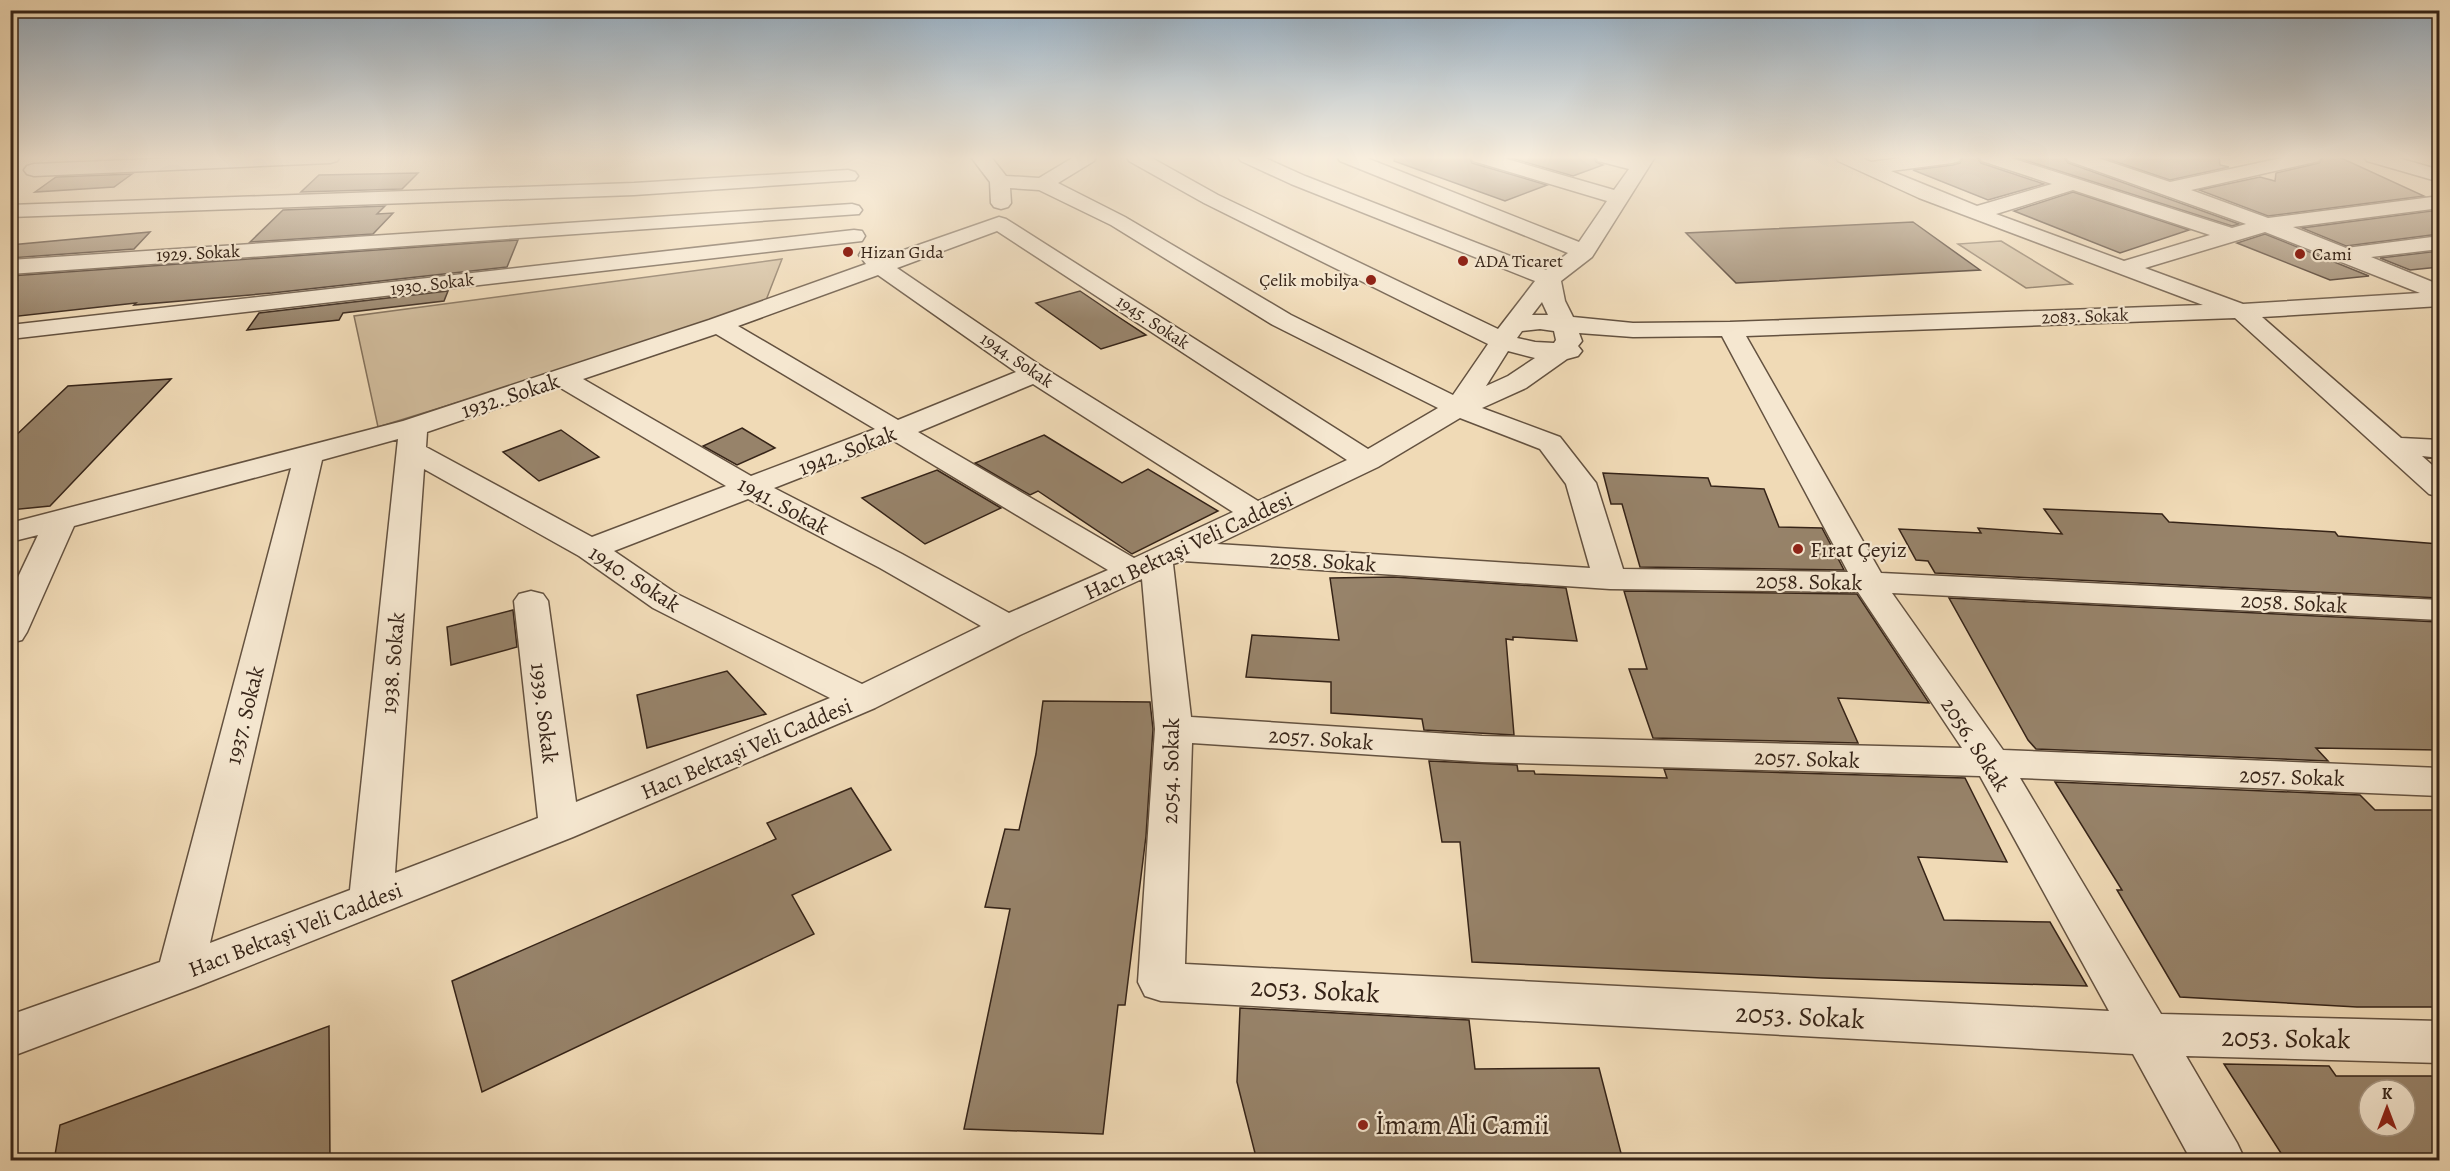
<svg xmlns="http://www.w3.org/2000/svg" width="2450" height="1171" font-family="Alegreya,serif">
<rect width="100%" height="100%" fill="#f0dab6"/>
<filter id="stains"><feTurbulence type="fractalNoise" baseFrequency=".00333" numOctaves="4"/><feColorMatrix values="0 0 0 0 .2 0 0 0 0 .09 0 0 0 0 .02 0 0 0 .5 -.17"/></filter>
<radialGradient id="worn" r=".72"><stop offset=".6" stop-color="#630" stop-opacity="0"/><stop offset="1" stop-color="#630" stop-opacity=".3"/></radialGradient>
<!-- green -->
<g fill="#d0bb9b" stroke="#83705a" stroke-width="1.5">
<polygon points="2001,241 2072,284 2026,288 1958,244"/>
<polygon points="782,259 763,308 378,427 354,316"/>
</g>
<!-- building -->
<g fill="#97836a" stroke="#362418" stroke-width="1.5" fill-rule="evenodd">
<polygon points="1395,157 1469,157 1472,163 1547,185 1505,201 1394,161"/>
<polygon points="1508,157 1594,157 1596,162 1603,165 1573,176"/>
<polygon points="1963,157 1977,157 1981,163 2044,184 1988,200 1913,170 1953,165 1960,163"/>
<polygon points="2015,157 2064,157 2068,163 2239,224 2232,226"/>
<polygon points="2102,157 2219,157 2220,165 2229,167 2170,180"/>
<polygon points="2323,157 2339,157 2424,196 2268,216 2199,190 2260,177 2275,181 2276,173 2319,163"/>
<polygon points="418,173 402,189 301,192 319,175"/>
<polygon points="132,174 114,187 35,192 56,177"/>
<polygon points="2073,192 2189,230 2120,253 2014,211"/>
<polygon points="385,206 377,214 393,213 373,234 250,242 283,210"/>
<polygon points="2439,210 2439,234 2346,246 2302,228"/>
<polygon points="1913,222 1980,270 1736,283 1686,233"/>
<polygon points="150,232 134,249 10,258 10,245"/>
<polygon points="2265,234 2369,276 2330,280 2237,243"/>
<polygon points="518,240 507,267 272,293 134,305 136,303 10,317 10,276"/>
<polygon points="2439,251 2439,267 2410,270 2380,258"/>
<polygon points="448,291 444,301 343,313 339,320 247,330 259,313"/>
<polygon points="1080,291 1114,314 1146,335 1101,349 1036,303"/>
<polygon points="171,379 50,506 10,510 10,441 68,386"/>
<polygon points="742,428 775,448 737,465 703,446"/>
<polygon points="561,430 599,457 539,481 503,452"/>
<polygon points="1044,435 1122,483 1148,469 1218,511 1132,554 1038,491 1030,495 975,463"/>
<polygon points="937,470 1001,508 925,544 862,498"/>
<polygon points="1603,473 1708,478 1711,486 1764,489 1779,527 1822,528 1844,570 1640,567 1622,504 1611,504"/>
<polygon points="2044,509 2162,514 2169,522 2335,532 2338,536 2439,544 2439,598 1935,573 1928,561 1916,560 1899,529 1981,533 1978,528 2062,534"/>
<polygon points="1394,577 1566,588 1577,641 1513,637 1513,640 1506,639 1514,735 1424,730 1422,719 1331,713 1331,682 1246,677 1252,635 1339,640 1330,578"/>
<polygon points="1624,591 1857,594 1929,703 1838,698 1858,743 1653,738 1629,669 1647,669"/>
<polygon points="1949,598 2439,622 2439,750 2316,748 2328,761 2036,749 2028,740"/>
<polygon points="513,610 517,647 451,665 447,627"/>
<polygon points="727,671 766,714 647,748 637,695"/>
<polygon points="1043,701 1150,702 1153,729 1146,836 1125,1005 1118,1005 1103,1134 964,1129 1010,909 985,907 1005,829 1019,830 1036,754"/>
<polygon points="1429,761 1517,765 1518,771 1534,771 1535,774 1667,778 1664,769 1965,778 2007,862 1918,857 1944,920 2050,922 2087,986 1822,978 1472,962 1460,842 1442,842"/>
<polygon points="2055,782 2360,795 2375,810 2439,810 2439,1007 2357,1007 2180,997 2117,890 2122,890"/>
<polygon points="851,788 891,850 792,895 814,934 482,1092 452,981 776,839 767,823"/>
<polygon points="1240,1008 1469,1020 1475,1069 1599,1068 1623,1161 1257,1161 1237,1082"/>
<polygon points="329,1026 330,1161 54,1161 60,1125"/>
<path d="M 2224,1064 L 2329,1066 L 2336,1076 L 2439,1076 L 2439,1161 L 2286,1161 ZM 2369,1090 L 2405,1090 L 2405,1126 L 2369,1126 Z"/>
</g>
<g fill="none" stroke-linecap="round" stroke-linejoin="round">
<defs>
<g id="minor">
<polygon points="201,157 340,157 337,161 330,163 34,176 27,174 24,170 27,166 34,164"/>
<path d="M 971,157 L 991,157 L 1006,176 L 1039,178 L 1074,157 L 1096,157 L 1094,161 L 1058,183 L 1125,217 L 1291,315 L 1453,395 L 1488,344 L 1204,203 L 1129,161 L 1127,157 L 1150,157 L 1218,195 L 1498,329 L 1535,281 L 1291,184 L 1241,161 L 1238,157 L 1263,157 L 1305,176 L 1546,270 L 1568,253 L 1340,161 L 1337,157 L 1364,157 L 1579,242 L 1607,201 L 1473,161 L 1471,157 L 1500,157 L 1614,190 L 1629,169 L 1598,161 L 1596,157 L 1655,157 L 1592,257 L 1561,281 L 1565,301 L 1573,317 L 1633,323 L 1730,322 L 2203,305 L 1919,198 L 1838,161 L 1836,157 L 1860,157 L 1871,162 L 1909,157 L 1961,157 L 1959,161 L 1952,163 L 1891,171 L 1977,206 L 2052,184 L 1982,161 L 1979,157 L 2008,157 L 2232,228 L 2246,224 L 2069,161 L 2066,157 L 2095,157 L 2170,182 L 2286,157 L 2321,157 L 2319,161 L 2191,190 L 2268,218 L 2440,196 L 2440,208 L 2293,227 L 2346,248 L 2440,236 L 2440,249 L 2371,257 L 2440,285 L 2440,306 L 2262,317 L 2401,438 L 2440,440 L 2440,458 L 2422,456 L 2440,472 L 2440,497 L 2429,494 L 2235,318 L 1746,336 L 1881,573 L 2440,600 L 2440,620 L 1892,593 L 2003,750 L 2440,768 L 2440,796 L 2020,778 L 2161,1014 L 2440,1021 L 2440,1063 L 2186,1056 L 2237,1143 L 2245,1160 L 2191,1160 L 2133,1054 L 1161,1001 L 1145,996 L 1138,982 L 1155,729 L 1142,579 L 1020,635 L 875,708 L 573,837 L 196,987 L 10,1057 L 10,1015 L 160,962 L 291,468 L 74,526 L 27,632 L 22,640 L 10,643 L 10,594 L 38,535 L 10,542 L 10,523 L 403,421 L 709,320 L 866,264 L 859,255 L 862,250 C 872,248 877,249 884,257 L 999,217 L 1006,219 L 1368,449 L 1438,408 L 1273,325 L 1111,225 L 1039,190 L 1010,188 L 1011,203 L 1008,207 L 1001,209 L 994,207 L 991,203 L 990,182 ZM 2073,190 L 2210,235 L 2124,261 L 1996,214 ZM 997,231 L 1347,460 L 1258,501 L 1044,368 L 897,268 ZM 2265,232 L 2420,293 L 2243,304 L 2145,268 ZM 878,275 L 1016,372 L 898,420 L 738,326 ZM 1542,302 L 1548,315 L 1532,315 ZM 1540,329 L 1554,331 L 1556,340 L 1554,343 L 1535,342 L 1517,338 L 1522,331 ZM 1579,333 L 1633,337 L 1722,336 L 1848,572 L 1623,569 L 1596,483 L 1560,437 L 1482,408 L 1526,388 L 1567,359 L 1578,356 L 1582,351 L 1578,346 L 1582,341 ZM 716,334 L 875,429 L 751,476 L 583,379 ZM 1508,351 L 1535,358 L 1508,376 L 1486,386 ZM 1033,384 L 1233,512 L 1134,558 L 918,432 ZM 559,387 L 726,486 L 592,537 L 426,447 L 427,432 ZM 1460,418 L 1540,449 L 1566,484 L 1590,568 L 1217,544 L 1378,467 ZM 398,439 L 350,890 L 210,943 L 322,460 ZM 894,441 L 1108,570 L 1009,613 L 902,554 L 774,488 ZM 424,469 L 579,556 L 653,608 L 830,698 L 576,802 L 548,601 L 543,594 L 531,591 L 519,594 L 514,601 L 538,818 L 395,873 ZM 748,499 L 880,568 L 981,626 L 862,684 L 677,594 L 614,551 ZM 1183,561 L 1610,589 L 1858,592 L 1962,748 L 1482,736 L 1191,717 L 1173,564 ZM 1192,743 L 1482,762 L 1980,776 L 2109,1011 L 1185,964 Z"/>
<polygon points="2364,157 2395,157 2440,170 2440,182 2367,161"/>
<polygon points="848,170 855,172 858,176 855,180 634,195 10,217 10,205 634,183"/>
<polygon points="852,204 859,206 862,210 859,214 10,274 10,260"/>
<polygon points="854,230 862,231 865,236 862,241 10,339 10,325"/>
</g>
</defs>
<!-- minor casing -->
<use href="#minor" stroke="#645240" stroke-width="3"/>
<!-- minor -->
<use href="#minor" fill="#f5e7d0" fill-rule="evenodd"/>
</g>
<!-- sky -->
<linearGradient id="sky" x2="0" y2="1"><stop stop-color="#92aabe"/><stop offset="0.49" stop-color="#f8eede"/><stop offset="1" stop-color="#f8eede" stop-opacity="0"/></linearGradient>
<rect width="2450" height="321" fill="url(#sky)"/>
<!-- markers -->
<g fill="#8f2418" stroke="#f5e7d0" stroke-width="2">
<circle cx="848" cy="252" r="6"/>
<circle cx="2300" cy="254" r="6"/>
<circle cx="1463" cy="261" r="6"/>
<circle cx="1371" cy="280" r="6"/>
<circle cx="1798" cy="549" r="6"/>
<circle cx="1363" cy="1125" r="6"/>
</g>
<g text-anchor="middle" stroke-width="4.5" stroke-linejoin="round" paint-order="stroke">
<!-- far-poi labels -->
<g font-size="18" fill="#362418" stroke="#f5e7d0" text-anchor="start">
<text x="860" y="258">Hizan Gıda</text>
<text x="2312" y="260">Cami</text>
<text x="1475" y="267">ADA Ticaret</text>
<text x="1359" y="286" text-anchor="end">Çelik mobilya</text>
</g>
<!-- far-street labels -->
<g font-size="18" fill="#362418" stroke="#f5e7d0">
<text transform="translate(198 253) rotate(-3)" y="6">1929. Sokak</text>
<text transform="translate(432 284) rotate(-7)" y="6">1930. Sokak</text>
<text transform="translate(2085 316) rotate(-2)" y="6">2083. Sokak</text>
<text transform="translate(1153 322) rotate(33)" y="6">1945. Sokak</text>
<text transform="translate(1017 360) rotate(34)" y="6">1944. Sokak</text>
</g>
<!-- street labels -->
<g font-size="22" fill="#362418" stroke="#f5e7d0">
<text transform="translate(510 395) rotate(-18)" y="8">1932. Sokak</text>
<text transform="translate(847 450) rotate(-21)" y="8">1942. Sokak</text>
<text transform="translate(784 505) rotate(28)" y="8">1941. Sokak</text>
<text transform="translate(1188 545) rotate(-25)" y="8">Hacı Bektaşi Veli Caddesi</text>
<text transform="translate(1323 560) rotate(4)" y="8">2058. Sokak</text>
<text transform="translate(635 578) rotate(33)" y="8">1940. Sokak</text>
<text transform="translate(1809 581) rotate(1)" y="8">2058. Sokak</text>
<text transform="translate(2294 602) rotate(3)" y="8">2058. Sokak</text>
<text transform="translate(392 663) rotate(-85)" y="8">1938. Sokak</text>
<text transform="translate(545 713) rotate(83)" y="8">1939. Sokak</text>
<text transform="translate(244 715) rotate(-76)" y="8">1937. Sokak</text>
<text transform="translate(1321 738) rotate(4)" y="8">2057. Sokak</text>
<text transform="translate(1976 744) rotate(57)" y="8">2056. Sokak</text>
<text transform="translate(746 748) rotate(-23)" y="8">Hacı Bektaşi Veli Caddesi</text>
<text transform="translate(1807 758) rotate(2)" y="8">2057. Sokak</text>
<text transform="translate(1170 771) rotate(-89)" y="8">2054. Sokak</text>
<text transform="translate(2292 776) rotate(2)" y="8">2057. Sokak</text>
<text transform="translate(295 929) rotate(-21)" y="8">Hacı Bektaşi Veli Caddesi</text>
</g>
<!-- poi labels -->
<g font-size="22" fill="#362418" stroke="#f5e7d0" text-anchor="start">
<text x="1810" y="557">Fırat Çeyiz</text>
</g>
<!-- near-street labels -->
<g font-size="27" fill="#362418" stroke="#f5e7d0">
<text transform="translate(1315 990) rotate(3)" y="9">2053. Sokak</text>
<text transform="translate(1800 1016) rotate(3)" y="9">2053. Sokak</text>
<text transform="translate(2286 1038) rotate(1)" y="9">2053. Sokak</text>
</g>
<!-- near-poi labels -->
<g font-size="27" fill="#362418" stroke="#f5e7d0" text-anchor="start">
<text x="1375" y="1134">İmam Ali Camii</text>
</g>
</g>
<!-- margin -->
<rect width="2450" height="1171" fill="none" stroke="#f0dab6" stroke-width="36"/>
<rect x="12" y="12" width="2426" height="1147" fill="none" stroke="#362418" stroke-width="3"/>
<rect x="18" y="18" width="2414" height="1135" fill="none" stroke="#362418" stroke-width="1.5"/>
<!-- north arrow -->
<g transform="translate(2387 1108)"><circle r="28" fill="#f5e7d0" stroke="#a99986" stroke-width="1.5"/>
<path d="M0-4.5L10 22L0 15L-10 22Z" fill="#8f2418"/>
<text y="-9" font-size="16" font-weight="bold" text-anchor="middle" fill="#362418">K</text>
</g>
<rect width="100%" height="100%" filter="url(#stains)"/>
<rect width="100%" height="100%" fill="url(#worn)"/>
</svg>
